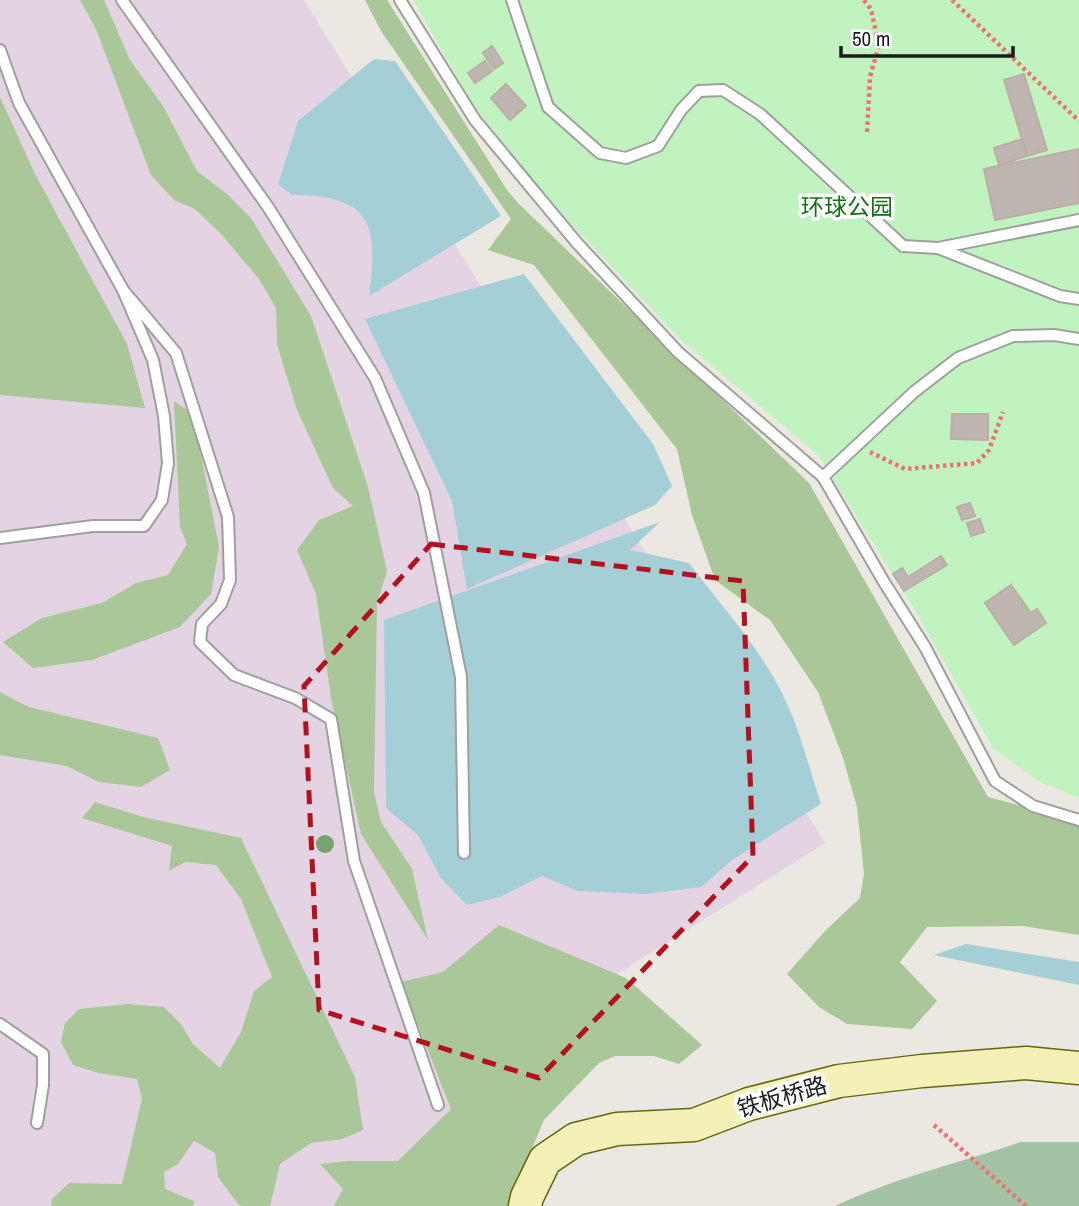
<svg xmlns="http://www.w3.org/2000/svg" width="1079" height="1206" font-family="'Archivo Narrow','Noto Sans SC',sans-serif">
<rect width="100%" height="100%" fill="#ebe7e1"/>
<!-- industrial -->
<polygon fill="#e4d3e2" points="0,0 304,0 825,843 530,1029 458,1206 0,1206"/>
<!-- forest -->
<g fill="#aac799">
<polygon points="80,0 104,0 130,60 163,106 197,171 228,195 251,218 311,316 368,487 387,571 377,604 374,792 381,822 412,869 428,940 361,834 331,698 316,594 297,550 319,520 353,506 333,488 297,410 277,344 276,308 259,279 222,235 195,209 174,200 151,175 96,29"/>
<polygon points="365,0 387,0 507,190 518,203 809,483 988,797 1079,821 1079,935 1023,926 927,927 900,962 937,1001 912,1029 847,1024 819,1007 787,974 825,931 860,898 864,874 857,807 843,758 818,692 770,620 715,580 692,515 677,449 534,265 488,250 511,219 381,31"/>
<polygon points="0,97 35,174 127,344 145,408 0,395"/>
<polygon points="174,401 193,414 219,547 211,594 180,627 92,660 33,668 3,642 42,618 102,603 136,583 168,575 187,544 180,527"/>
<polygon points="0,692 29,707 158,738 170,770 141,787 99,782 67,766 0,755"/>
<polygon points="95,802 143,817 241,838 355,1077 363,1130 342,1139 311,1143 280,1164 270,1206 242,1206 238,1204 218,1177 215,1153 194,1141 178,1164 164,1172 165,1189 194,1201 193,1206 51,1206 52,1199 69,1183 122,1184 142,1099 137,1079 99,1073 73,1065 61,1042 65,1023 79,1009 128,1004 164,1007 180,1023 193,1044 220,1068 241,1032 254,991 272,977 241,899 216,865 185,862 169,871 172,846 82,818"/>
<polygon points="499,925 626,978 702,1045 679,1064 654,1056 615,1056 599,1063 544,1120 508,1206 334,1206 343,1189 320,1164 347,1161 398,1161 451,1109 401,982 443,972"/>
</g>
<!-- cemetery -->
<path fill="#a4c2a6" d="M 1021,1142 L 1079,1142 L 1079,1206 L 835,1206 C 894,1178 959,1163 1021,1142 Z"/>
<!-- park -->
<polygon fill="#c0f3c0" points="413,0 1079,0 1079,798 1038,781 993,748 915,610 818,455 682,341 537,188 474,106"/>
<!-- water -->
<g fill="#a5cfd6">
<path d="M 374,59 L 395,61 L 501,216 L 369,296 C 379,224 371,195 292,195 L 278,184 L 298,121 Z"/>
<polygon points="524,274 653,444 672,486 655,505 467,589 452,501 365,319"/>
<path d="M 660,522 L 630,550 L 689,563 C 723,608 765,653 788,706 C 802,737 810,771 821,804 L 732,860 L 701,887 L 646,894 L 578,891 L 542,876 L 500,897 L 467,905 L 441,878 L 418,835 L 386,808 L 384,620 Z"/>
<polygon points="966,944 1079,962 1079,985 934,955"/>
</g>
<!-- building -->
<g fill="#bfb6b1" stroke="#bcada5" stroke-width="2">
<polygon points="492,46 503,63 494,69 483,53"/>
<polygon points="485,61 492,71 475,83 468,73"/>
<polygon points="1024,74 1047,150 1027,156 1004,80"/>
<polygon points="506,84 526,106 510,120 491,98"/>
<polygon points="1022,139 1027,156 999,165 994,148"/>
<polygon points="1079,149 1079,203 995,220 984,169"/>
<polygon points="952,414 988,414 988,440 951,439"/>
<polygon points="970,503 975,516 962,520 957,507"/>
<polygon points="980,519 984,532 971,536 967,523"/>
<polygon points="941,556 947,565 904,591 893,574 902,568 908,577"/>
<polygon points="1011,585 1031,613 1037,609 1046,623 1014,645 985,603"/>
</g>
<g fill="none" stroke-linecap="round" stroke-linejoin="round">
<defs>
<g id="lane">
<polyline points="122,0 268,207 375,378 424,493 461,677 464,853"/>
<polyline points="400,0 475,120 577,243 678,352 823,477 884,582 925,647 995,781 1033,806 1079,820"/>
<polyline points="512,0 548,107 600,153 626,158 658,146 681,110 699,91 723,90 760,114 903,246 938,248 1079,220"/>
<polyline points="0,50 19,103 123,290 153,360 164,416 168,463 162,500 144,526 93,526 0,538"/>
<polyline points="938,248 1060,296 1079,299"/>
<polyline points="123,290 176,353 228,517 230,580 221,604 202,624 200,642 234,675 295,698 331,719 354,861 438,1105"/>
<polyline points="823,477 914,392 958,358 1013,336 1054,335 1079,339"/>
<polyline points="0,1024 43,1054 43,1085 37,1123"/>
</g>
<polyline id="secondary" points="525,1206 527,1197 545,1160 576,1139 617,1129 694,1125 749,1104 839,1081 922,1071 1026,1063 1079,1068"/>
</defs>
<!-- lane casing -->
<use href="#lane" stroke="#9f9f9f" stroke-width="14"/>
<!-- secondary casing -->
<use href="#secondary" stroke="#64660e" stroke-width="35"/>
<!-- path -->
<g stroke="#ed7371" stroke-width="4.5" stroke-dasharray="3.5 3.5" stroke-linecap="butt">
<polyline points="864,0 871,9 879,46 870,77 867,133"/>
<polyline points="952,0 1079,121"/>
<polyline points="870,452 905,469 977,463 989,450 1003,412"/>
<polyline points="934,1125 1026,1206"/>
</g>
<!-- lane -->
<use href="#lane" stroke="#fff" stroke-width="10"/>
<!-- secondary -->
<use href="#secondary" stroke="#f3f1b8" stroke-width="32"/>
</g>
<!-- trees -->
<circle fill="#75a470" cx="325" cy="844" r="9"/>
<!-- marked area -->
<path fill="none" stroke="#b4111e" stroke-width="5" stroke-dasharray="14 9" stroke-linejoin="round" d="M 431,544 L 743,581 L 753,856 L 539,1078 L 319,1010 L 304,686 Z"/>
<g text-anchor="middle" stroke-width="7" stroke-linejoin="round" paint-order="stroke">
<!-- park labels -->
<g font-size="23" fill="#146d14" stroke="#fff">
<text x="847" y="215">环球公园</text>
</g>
<!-- street labels -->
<g font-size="23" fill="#1b1b1b" stroke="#fff">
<text transform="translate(782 1097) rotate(-16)" y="8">铁板桥路</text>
</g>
</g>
<!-- scale -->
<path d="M841 46v10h172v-10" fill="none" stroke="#1b1b1b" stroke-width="3.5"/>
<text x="852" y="46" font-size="21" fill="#1b1b1b" stroke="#ffffff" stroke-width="5" paint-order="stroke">50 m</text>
</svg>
